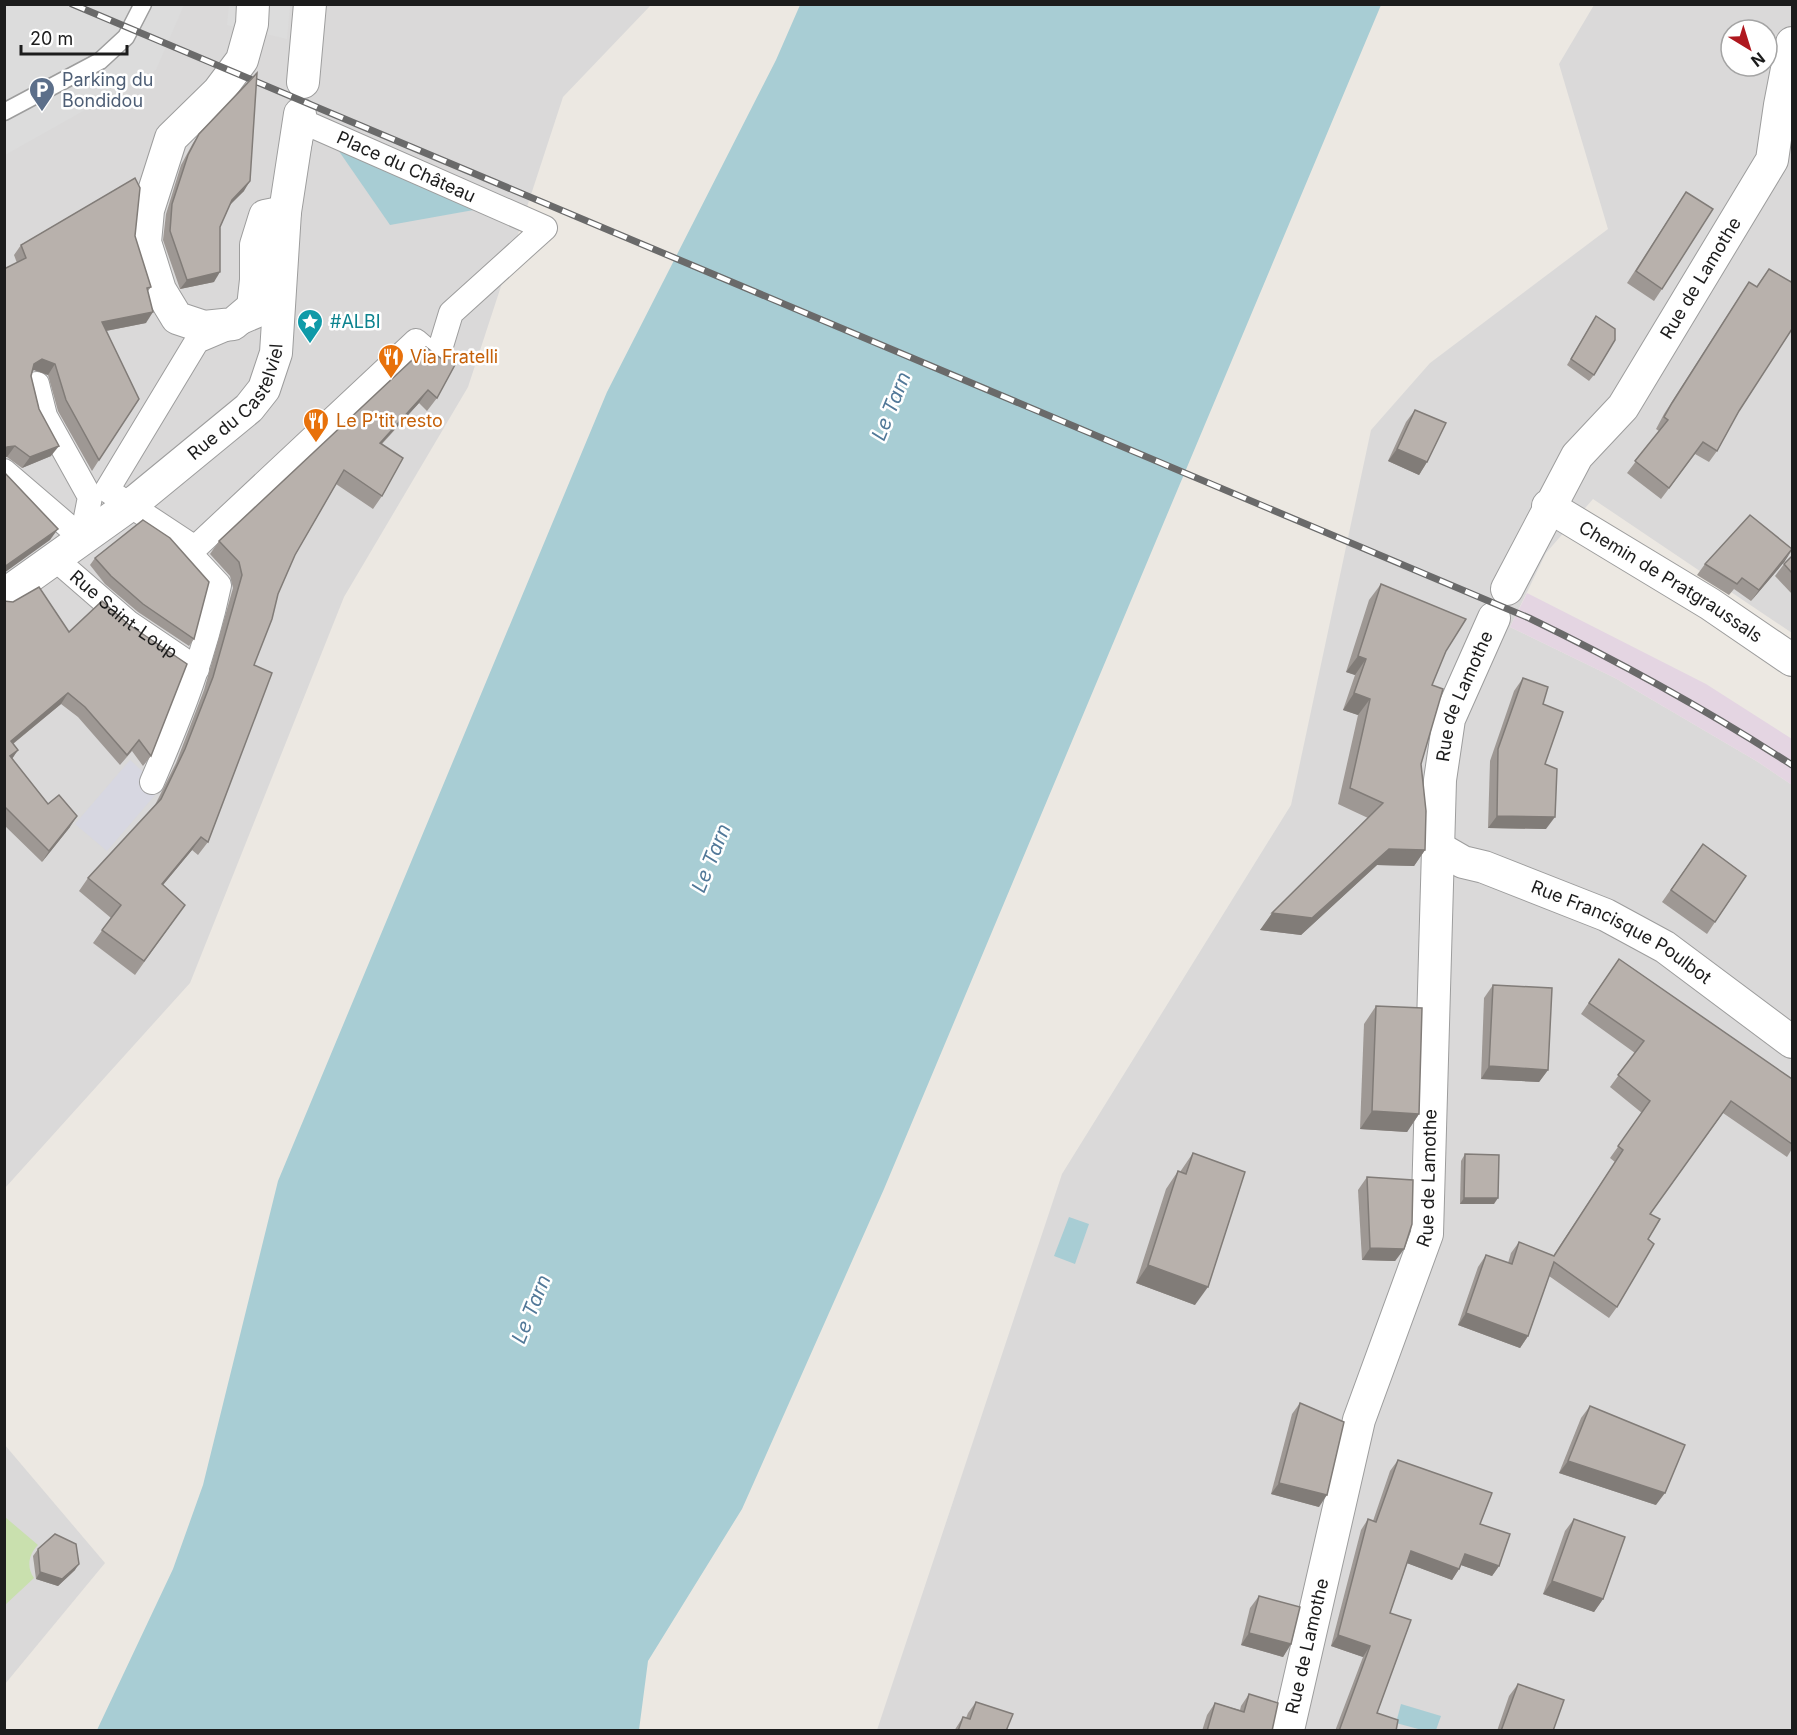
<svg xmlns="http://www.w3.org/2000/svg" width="1797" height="1735" font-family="Inter,sans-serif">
<rect width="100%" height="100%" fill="#ece8e2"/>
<!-- residential -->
<g fill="#dad9d9" fill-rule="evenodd">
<polygon points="5,5 651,5 563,97 468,387 344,597 190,983 5,1188"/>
<path d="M 1594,5 L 1792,5 L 1792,633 L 1593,499 L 1546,553 L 1510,627 L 1615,678 L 1758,762 L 1792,785 L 1792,1730 L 877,1730 L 1062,1174 L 1291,805 L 1371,430 L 1430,363 L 1608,229 L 1559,64 ZM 1731,30 L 1767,30 L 1767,66 L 1731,66 Z"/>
<polygon points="4,1444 105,1563 5,1684 4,1684"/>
</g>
<!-- industrial -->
<polygon fill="#e4d5e2" points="1527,593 1706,684 1792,739 1792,785 1758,762 1615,678 1510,627"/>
<!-- grass -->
<path fill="#c9e0ae" d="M 5,1517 L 38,1545 C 29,1554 26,1567 34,1578 L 5,1605 Z"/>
<!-- parking -->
<g fill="#dcdcdc">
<polygon points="5,5 184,5 156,70 5,155"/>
<polygon points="229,5 290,5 287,39 227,25"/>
</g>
<!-- plaza -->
<polygon fill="#d7d7e1" points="130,760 161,788 107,851 75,824"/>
<!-- water -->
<g fill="#a8cdd4">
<polygon points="800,5 1381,5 884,1189 742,1509 648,1661 639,1730 97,1730 173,1569 203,1485 278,1181 607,392 776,60"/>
<polygon points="325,131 496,206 390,225"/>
<polygon points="1069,1217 1089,1224 1075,1264 1054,1256"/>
<polygon points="1401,1704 1441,1716 1436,1730 1422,1730 1396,1723"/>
</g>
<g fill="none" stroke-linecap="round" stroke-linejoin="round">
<defs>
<polyline id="service" points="4,112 100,61 126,37 143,4"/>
<g id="pedestrian">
<polygon points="304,122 545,228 451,313 437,359 416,341 195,548 107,490 197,341 263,313"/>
<polyline points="4,471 82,538 90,497 45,416 37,384"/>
<path id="s1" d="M 54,558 L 129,623 L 197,669"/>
<path d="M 152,782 C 181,715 204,657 219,585 L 179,542"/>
</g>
<g id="minor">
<polyline points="253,4 252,24 242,60 218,92 171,138 148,210 145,242 160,290 177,318 204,327 233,324 253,307 256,280 256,245 265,216 285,212"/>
<polyline points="303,82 310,4"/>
<path id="s2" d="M 1548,506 L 1710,604 L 1792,660"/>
<path id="s3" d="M 1507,589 L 1577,456 L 1623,407 L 1772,160 L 1780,105 L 1792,43"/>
<path id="s4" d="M 4,595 L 137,500 L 249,408 L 264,389 L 276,353 L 285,212 L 300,114"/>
<path id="s5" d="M 1437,847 L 1463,862 L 1484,867 L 1606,915 L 1665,947 L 1792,1042"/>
<path id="s6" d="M 1288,1730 L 1359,1420 L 1427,1234 L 1440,780 L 1449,719 L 1494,618"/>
</g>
</defs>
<!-- service casing -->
<use href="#service" stroke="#9d9d9d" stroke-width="19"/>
<!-- pedestrian casing -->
<use href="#pedestrian" stroke="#9d9d9d" stroke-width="26"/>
<!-- minor casing -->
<use href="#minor" stroke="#9d9d9d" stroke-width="34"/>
<!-- service -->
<use href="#service" stroke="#fff" stroke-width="16"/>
<!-- pedestrian -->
<use href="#pedestrian" stroke="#fff" stroke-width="24"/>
<!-- minor -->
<use href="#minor" stroke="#fff" stroke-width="32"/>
<defs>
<path id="rail" d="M 72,4 L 1529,618 C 1620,662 1707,710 1792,765"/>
</defs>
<!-- rail casing -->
<use href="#rail" stroke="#6a6a6a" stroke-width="7"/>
<!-- rail -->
<use href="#rail" stroke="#fff" stroke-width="4.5" stroke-dasharray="14" stroke-linecap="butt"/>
</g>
<!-- wall -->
<g fill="#9e9894">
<polygon points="199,134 244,191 229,205 220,227 214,282 180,289 163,240 166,214 181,165 193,143"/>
<polygon points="1686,192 1662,289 1654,301 1627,283"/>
<polygon points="135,236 151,287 148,291 146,323 106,331 99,460 92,471 58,411 48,375 34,370 32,371 31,376 51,456 22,468 7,457 17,263 14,255 21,245"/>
<polygon points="1769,269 1790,282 1792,279 1792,329 1739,411 1717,451 1709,462 1695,454 1661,499 1627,473 1659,431 1656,429 1664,414 1741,294 1749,282 1756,287"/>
<polygon points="1596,316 1594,375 1589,381 1567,365"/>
<polygon points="443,360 437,398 427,411 419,403 382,444 382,496 373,509 336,484 295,555 278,594 254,665 208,842 198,855 192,850 163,885 185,905 135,975 93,943 111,918 79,891 88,878 155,805 176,763 204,690 233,588 230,576 210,554 219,541"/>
<polygon points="1415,410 1427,462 1419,475 1388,461 1406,422"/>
<polygon points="1792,556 1792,594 1775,576 1784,564"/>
<polygon points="95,558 194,639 189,646 138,612 105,584 90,565"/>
<polygon points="1785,561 1751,601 1734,589 1729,595 1697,575 1705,564"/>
<polygon points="1381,584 1446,651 1432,685 1421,764 1425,850 1414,866 1377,865 1301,935 1260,930 1368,818 1338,804 1358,715 1343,710 1355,675 1346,672 1369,600"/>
<polygon points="39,587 151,756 143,766 132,751 120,765 78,717 61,704 13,744 18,750 12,759 48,804 70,827 42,862 4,825 4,601 13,602"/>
<polygon points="1523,678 1543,704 1546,829 1488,828 1490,761 1514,691"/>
<polygon points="1703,844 1746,876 1707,934 1662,902"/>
<polygon points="1619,959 1792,1079 1792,1149 1787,1157 1723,1113 1650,1214 1648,1239 1617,1307 1609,1318 1549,1276 1528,1336 1520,1348 1458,1325 1478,1267 1486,1255 1508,1263 1511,1253 1519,1242 1553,1256 1615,1162 1610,1158 1642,1113 1610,1087 1635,1053 1581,1014"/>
<polygon points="1493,985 1548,1070 1539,1082 1481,1079 1484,998"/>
<polygon points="1376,1006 1419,1114 1407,1132 1360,1129 1364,1024"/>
<polygon points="1193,1153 1195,1305 1136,1283 1166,1189 1178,1171 1180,1172"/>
<polygon points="1465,1154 1494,1204 1460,1204 1461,1161"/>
<polygon points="1367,1177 1404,1249 1395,1261 1362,1260 1358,1190"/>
<polygon points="1300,1403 1319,1507 1271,1494 1292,1414"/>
<polygon points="1590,1406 1656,1505 1559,1473 1581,1418"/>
<polygon points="1398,1460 1480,1524 1499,1566 1492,1576 1461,1565 1459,1569 1452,1580 1407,1563 1390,1613 1377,1713 1396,1731 1335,1731 1363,1657 1331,1646 1361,1530 1368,1519 1373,1521 1390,1471"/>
<polygon points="1574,1519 1603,1599 1594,1612 1543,1594 1565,1531"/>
<polygon points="38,1549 75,1570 58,1586 36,1579 33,1556"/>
<polygon points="1259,1596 1291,1644 1283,1657 1241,1645 1250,1608"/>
<polygon points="1518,1684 1553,1731 1497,1731 1509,1696"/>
<polygon points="1249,1694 1272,1731 1202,1731 1207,1715 1215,1703 1240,1710 1241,1706"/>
<polygon points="976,1702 1006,1731 954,1731 963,1717 966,1718 968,1713"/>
</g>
<!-- shaded-wall -->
<g fill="#817c78">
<polygon points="250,181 244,191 225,210 232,200"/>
<polygon points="220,272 214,282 180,289 187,280"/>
<polygon points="153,312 146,323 95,333 102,322"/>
<polygon points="42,359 55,364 48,375 34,370 27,374 34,364"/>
<polygon points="428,390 419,403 370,456 380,443"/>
<polygon points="15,446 7,457 4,457 4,449 7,447"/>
<polygon points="59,446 51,456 22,468 30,457"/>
<polygon points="1397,449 1427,462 1419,475 1388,461"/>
<polygon points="58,529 50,540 4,573 4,567"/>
<polygon points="1792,550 1785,561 1751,601 1759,590"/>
<polygon points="1358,656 1366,659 1355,675 1346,672"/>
<polygon points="68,693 61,704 4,751 11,741"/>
<polygon points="1354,693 1370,699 1358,715 1343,710"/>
<polygon points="18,750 11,760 10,756"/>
<polygon points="77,816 70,827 42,862 49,851"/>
<polygon points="1497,816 1555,817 1546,829 1488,828"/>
<polygon points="201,837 192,850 152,898 162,884"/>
<polygon points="1389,849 1425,850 1414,866 1377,865 1301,935 1260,930 1272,913"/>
<polygon points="1489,1066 1548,1070 1539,1082 1481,1079"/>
<polygon points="1372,1111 1419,1114 1407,1132 1360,1129"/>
<polygon points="1464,1198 1498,1198 1494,1204 1460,1204"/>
<polygon points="1370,1248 1404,1249 1395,1261 1362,1260"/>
<polygon points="1148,1265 1208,1287 1195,1305 1136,1283"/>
<polygon points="1466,1313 1528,1336 1520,1348 1458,1325"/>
<polygon points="1568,1461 1665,1493 1656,1505 1559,1473"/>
<polygon points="1279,1483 1327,1495 1319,1507 1271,1494"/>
<polygon points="1411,1551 1459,1569 1452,1580 1404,1562"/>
<polygon points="1465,1554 1499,1566 1492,1576 1458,1564"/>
<polygon points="79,1564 75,1570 58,1586 36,1579 40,1572"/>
<polygon points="1552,1581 1603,1599 1594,1612 1543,1594"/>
<polygon points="1249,1633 1291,1644 1283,1657 1241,1645"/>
<polygon points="1338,1635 1370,1646 1363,1657 1331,1646"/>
</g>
<!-- building -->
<g fill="#b8b1ac" stroke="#817c78" stroke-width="1.5">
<polygon points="257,73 250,181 232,200 220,227 220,272 187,280 170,231 172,204 188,155 199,134"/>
<polygon points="135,178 140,188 135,236 151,287 147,288 153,312 102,322 139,399 99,460 66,400 55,364 42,359 34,364 31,376 39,409 59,446 30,457 15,446 7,447 4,449 4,269 26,258 21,245"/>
<polygon points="1686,192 1713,209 1662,289 1636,271"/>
<polygon points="1769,269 1791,282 1792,280 1792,329 1739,411 1717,451 1703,442 1669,488 1635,461 1668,420 1664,417 1672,403 1749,282 1757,287"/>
<polygon points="1596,316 1615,329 1615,340 1594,375 1571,359"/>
<polygon points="426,347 443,360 451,359 456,363 437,398 428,390 380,443 403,458 382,496 344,470 295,555 278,594 272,619 254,665 272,673 208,842 201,837 162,884 185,905 144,961 102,930 121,905 88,878 161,799 185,749 213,677 242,575 239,562 219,541"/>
<polygon points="1415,410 1446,423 1427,462 1397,449"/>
<polygon points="4,472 58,529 4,567"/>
<polygon points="1750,515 1792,549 1759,590 1742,578 1737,584 1705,564"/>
<polygon points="143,520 170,538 209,582 194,639 143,604 111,576 95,558"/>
<polygon points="1792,556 1792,573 1784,564"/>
<polygon points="1381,584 1466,619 1446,651 1432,685 1443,689 1421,764 1426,811 1425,850 1389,849 1312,918 1272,913 1383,803 1350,788 1370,699 1354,693 1366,659 1358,656"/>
<polygon points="39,587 69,632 102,601 128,624 187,664 151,756 139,740 127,755 85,707 68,693 11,741 18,750 10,756 48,804 59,795 77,816 49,851 4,806 4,601 13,602"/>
<polygon points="1523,678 1548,687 1543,704 1563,712 1545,764 1557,769 1555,817 1497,816 1498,749"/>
<polygon points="1703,844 1746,876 1715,922 1671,890"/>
<polygon points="1619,959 1792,1079 1792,1144 1731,1101 1650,1214 1660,1219 1648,1239 1654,1244 1617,1307 1554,1262 1528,1336 1466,1313 1486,1255 1512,1264 1519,1242 1554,1256 1623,1150 1618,1146 1650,1101 1618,1075 1644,1041 1589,1003"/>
<polygon points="1493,985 1552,988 1548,1070 1489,1066"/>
<polygon points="1376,1006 1422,1008 1419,1114 1372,1111"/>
<polygon points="1193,1153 1245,1172 1208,1287 1148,1265 1178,1171 1186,1174"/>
<polygon points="1465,1154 1499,1155 1498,1198 1464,1198"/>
<polygon points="1367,1177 1413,1180 1412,1224 1404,1249 1370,1248"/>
<polygon points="1300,1403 1344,1422 1327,1495 1279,1483"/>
<polygon points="1590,1406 1685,1445 1665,1493 1568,1461"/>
<polygon points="1398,1460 1492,1493 1480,1524 1510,1534 1499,1566 1465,1554 1459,1569 1411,1551 1390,1613 1411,1620 1377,1713 1398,1720 1396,1731 1339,1731 1370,1646 1338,1635 1368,1519 1376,1522"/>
<polygon points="1574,1519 1625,1537 1603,1599 1552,1581"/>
<polygon points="55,1534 76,1544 79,1564 62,1579 40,1572 38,1549"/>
<polygon points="1259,1596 1300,1607 1291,1644 1249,1633"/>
<polygon points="1518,1684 1564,1700 1553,1731 1501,1731"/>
<polygon points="1249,1694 1278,1703 1272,1731 1207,1731 1215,1703 1244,1712"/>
<polygon points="976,1702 1013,1714 1006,1731 958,1731 963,1717 970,1719"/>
</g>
<!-- icons -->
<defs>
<symbol id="parking-pin" viewBox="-11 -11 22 30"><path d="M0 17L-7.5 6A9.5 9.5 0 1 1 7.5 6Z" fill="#5c6f8a" stroke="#fff"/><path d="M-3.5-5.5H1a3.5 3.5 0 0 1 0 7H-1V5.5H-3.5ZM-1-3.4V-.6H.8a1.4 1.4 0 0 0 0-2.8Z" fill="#fff"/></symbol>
<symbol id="sight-pin" viewBox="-11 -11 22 30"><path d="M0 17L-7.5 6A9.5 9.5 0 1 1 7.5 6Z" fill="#0f9aa8" stroke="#fff"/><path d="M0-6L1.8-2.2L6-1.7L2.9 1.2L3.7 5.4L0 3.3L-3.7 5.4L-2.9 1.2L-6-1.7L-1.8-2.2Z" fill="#fff"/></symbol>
<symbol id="restaurant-pin" viewBox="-11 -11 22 30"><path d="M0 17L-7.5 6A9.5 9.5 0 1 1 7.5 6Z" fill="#e8710a" stroke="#fff"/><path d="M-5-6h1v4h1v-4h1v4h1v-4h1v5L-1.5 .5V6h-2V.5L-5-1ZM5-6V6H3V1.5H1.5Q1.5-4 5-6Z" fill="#fff"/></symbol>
</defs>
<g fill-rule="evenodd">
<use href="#parking-pin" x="27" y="75" width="30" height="40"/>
<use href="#sight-pin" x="295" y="307" width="30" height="40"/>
<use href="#restaurant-pin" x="376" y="342" width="30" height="40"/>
<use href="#restaurant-pin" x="301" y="406" width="30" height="40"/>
</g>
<g text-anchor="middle" stroke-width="5" stroke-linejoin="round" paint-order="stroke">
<!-- service labels -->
<g font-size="18" fill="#4e5e75" stroke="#fff" text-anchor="start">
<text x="62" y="86">Parking du<tspan x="62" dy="21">Bondidou</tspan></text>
</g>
<!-- street labels -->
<g font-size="18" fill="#1c1c1c" stroke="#fff">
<text transform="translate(406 167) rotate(24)" y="6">Place du Château</text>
<text dy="6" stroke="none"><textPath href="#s3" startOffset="368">Rue de Lamothe</textPath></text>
<text dy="6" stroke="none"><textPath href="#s4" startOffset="306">Rue du Castelviel</textPath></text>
<text dy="6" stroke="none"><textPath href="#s2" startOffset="144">Chemin de Pratgraussals</textPath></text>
<text dy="6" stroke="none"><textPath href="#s1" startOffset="90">Rue Saint-Loup</textPath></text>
<text dy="6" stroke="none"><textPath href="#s6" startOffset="1058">Rue de Lamothe</textPath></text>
<text dy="6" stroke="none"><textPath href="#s5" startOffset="204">Rue Francisque Poulbot</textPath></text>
<text dy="6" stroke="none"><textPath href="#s6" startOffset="572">Rue de Lamothe</textPath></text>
<text dy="6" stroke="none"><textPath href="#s6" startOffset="86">Rue de Lamothe</textPath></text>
</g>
<!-- culture labels -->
<g font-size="18" fill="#0d838f" stroke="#fff" text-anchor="start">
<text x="330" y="328">#ALBI</text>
</g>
<!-- food labels -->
<g font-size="18" fill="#c56008" stroke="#fff" text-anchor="start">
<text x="410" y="363">Via Fratelli</text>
<text x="336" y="427">Le P'tit resto</text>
</g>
<!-- water labels -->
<g font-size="20" font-style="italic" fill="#517898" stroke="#fff">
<text transform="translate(891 406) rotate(-68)" y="7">Le Tarn</text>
<text transform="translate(711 858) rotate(-68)" y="7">Le Tarn</text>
<text transform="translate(531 1309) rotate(-68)" y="7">Le Tarn</text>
</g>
</g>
<!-- border -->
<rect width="1797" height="1735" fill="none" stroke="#1c1c1c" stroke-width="12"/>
<!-- north arrow -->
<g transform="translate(1749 48) rotate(142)"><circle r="28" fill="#ffffff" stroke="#a4a4a4" stroke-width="1.5"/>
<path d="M0-4.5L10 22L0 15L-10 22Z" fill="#af181f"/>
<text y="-9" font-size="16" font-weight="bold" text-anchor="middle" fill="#1c1c1c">N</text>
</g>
<!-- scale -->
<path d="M21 45v9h106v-9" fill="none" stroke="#1c1c1c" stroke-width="3"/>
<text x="30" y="45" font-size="18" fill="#1c1c1c" stroke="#ffffff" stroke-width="4.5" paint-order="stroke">20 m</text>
</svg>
